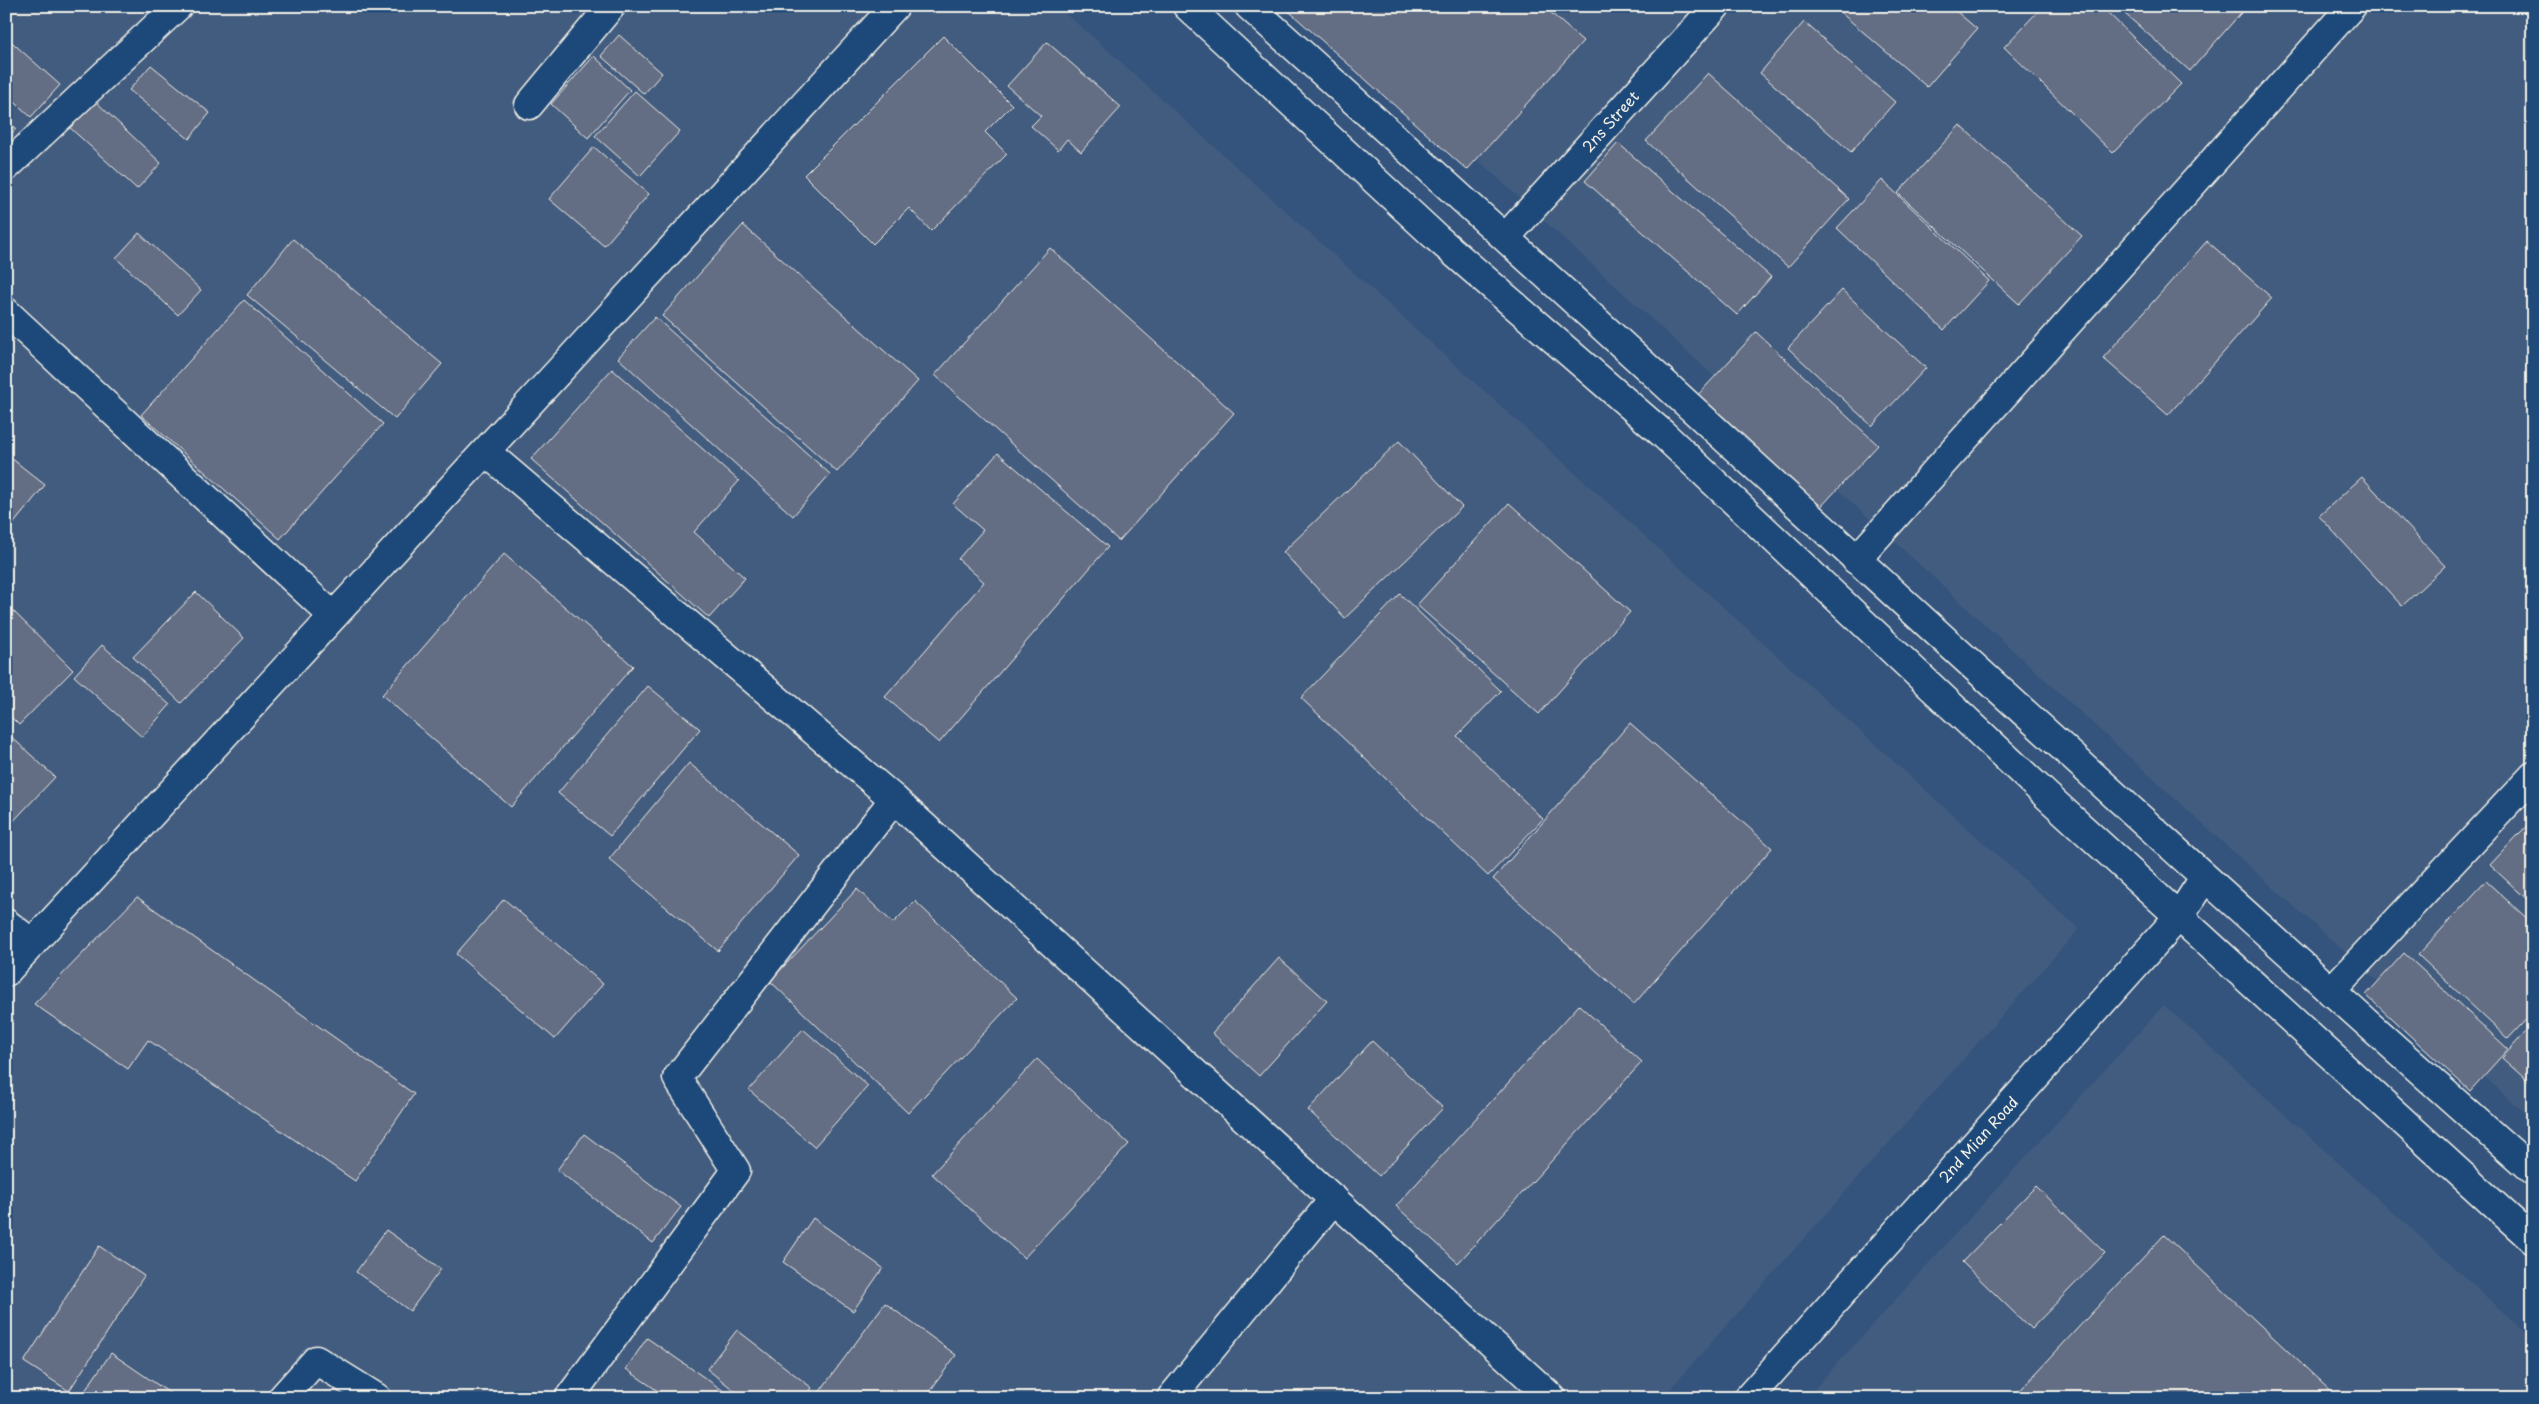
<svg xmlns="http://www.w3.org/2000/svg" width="2539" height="1404" font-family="'Playpen Sans',sans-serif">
<rect width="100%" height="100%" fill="#34547d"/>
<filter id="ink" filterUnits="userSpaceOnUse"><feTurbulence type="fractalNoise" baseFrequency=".02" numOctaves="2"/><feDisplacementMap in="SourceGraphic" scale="10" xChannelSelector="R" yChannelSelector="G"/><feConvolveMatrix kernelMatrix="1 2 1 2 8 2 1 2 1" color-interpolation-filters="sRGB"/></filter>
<g filter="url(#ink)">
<!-- built -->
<g fill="#425c7f">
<polygon points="6,6 1056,6 1093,37 2079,929 1662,1398 6,1398"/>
<polygon points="1310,6 2533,6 2533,1121 2208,829"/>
<polygon points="2164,1005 2533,1339 2533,1398 1806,1398"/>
</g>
<!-- building -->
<g fill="#646d84" stroke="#f4f1e8">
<polygon points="1283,6 1543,6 1583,41 1467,170"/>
<polygon points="1833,6 1950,6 1977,29 1927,87"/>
<polygon points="2043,6 2101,6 2181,84 2113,153 2004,47"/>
<polygon points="2116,6 2247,6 2190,71"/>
<polygon points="1804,22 1895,102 1851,152 1760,73"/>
<polygon points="619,35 662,73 644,94 601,56"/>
<polygon points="943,36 1012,105 985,132 1007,154 931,231 909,208 873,244 804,175"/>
<polygon points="6,37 60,85 31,117 6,94"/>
<polygon points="1047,42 1121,107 1081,152 1067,139 1058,150 1031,126 1041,116 1007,86"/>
<polygon points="594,56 630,90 588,138 551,104"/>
<polygon points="151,65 210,113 189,139 129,90"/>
<polygon points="1708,73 1849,199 1788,267 1646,141"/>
<polygon points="635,91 680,131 640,176 595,136"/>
<polygon points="92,98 161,163 137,189 67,125"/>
<polygon points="6,119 16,129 6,139"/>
<polygon points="1960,125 2082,236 2019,304 1898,193"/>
<polygon points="1618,143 1771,277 1737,315 1585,181"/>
<polygon points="594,147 649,194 604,246 549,199"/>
<polygon points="1882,180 1989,281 1944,330 1837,228"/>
<polygon points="743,225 918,381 837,472 662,316"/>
<polygon points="139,233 201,290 178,315 116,258"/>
<polygon points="293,239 442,364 395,419 247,295"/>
<polygon points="2207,241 2272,298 2168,415 2103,358"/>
<polygon points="1050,248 1234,413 1119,541 935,375"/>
<polygon points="1842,290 1926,368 1872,426 1788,348"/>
<polygon points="244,300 383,424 280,539 141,415"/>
<polygon points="655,317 830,474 793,516 618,358"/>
<polygon points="1756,332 1878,445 1818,510 1695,398"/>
<polygon points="612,369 739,481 694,532 745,578 709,618 531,459"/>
<polygon points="1399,441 1462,507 1345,618 1283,552"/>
<polygon points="998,453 1108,547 939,743 885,697 984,582 958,559 983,530 953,504"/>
<polygon points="6,454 45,485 6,533"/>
<polygon points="2362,477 2445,566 2402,606 2319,516"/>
<polygon points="1509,503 1630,612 1539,714 1417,605"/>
<polygon points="504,554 633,666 511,807 382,695"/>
<polygon points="196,592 244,638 181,703 133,657"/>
<polygon points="1400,594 1501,691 1457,736 1543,819 1488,876 1301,698"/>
<polygon points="6,604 73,670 19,725 6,712"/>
<polygon points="102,645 170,705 142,737 74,676"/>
<polygon points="648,686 700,729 610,836 558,793"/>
<polygon points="1630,723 1772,848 1634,1004 1493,879"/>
<polygon points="6,732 55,777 6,829"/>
<polygon points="689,763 799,855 718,951 609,859"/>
<polygon points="2533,819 2533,905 2490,865"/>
<polygon points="2486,881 2533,924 2533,1012 2508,1039 2418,955"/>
<polygon points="857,889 893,923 915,901 1017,998 908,1113 770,981"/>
<polygon points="137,897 414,1094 355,1181 148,1040 128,1069 34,1004"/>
<polygon points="504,899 603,984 555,1039 456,954"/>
<polygon points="2404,953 2508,1049 2470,1091 2366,995"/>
<polygon points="1279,958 1327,1001 1259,1076 1212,1033"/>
<polygon points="1579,1005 1642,1062 1458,1263 1396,1206"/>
<polygon points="2533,1024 2533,1086 2502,1058"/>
<polygon points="803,1029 868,1086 814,1147 749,1090"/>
<polygon points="1372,1041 1443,1108 1379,1176 1308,1110"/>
<polygon points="1037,1059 1129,1144 1024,1258 932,1174"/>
<polygon points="584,1134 681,1207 653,1243 557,1170"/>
<polygon points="2036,1186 2105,1253 2031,1329 1962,1262"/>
<polygon points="813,1218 883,1268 853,1311 783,1262"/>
<polygon points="386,1230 441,1269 410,1311 356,1272"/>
<polygon points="2164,1235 2338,1398 2013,1398"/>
<polygon points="99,1246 144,1276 69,1391 24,1362"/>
<polygon points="885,1303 956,1355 925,1398 815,1398"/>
<polygon points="737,1330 812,1388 805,1398 744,1398 707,1369"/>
<polygon points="647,1338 734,1398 668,1398 626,1369"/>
<polygon points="111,1353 177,1398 80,1398"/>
</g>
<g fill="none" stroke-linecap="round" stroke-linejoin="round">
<defs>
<g id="street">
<polyline points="529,105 611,6"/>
<polyline points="6,167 178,6"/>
<polyline points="1506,237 1716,6"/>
<polyline points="6,312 333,616"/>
<polyline points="486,452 894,799 1552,1398"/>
<polyline points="1856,560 2352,6"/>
<polyline points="6,923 32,943"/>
<polyline points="6,972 895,6"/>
<polyline points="2330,992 2533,776"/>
<polyline points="282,1398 316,1360 377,1398"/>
<polyline points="569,1398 736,1171 677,1078 894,799"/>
<polyline points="1171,1398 1334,1199"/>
</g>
<g id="secondary">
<polyline points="1187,6 1437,238 1663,434 2046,795 2533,1240"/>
<path d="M 1249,6 C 1679,392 2100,788 2533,1171"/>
<polyline points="1748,1398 2180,915 2204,878"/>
</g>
</defs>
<!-- street casing -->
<use href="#street" stroke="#f4f1e8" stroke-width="31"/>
<!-- secondary casing -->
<use href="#secondary" stroke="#f4f1e8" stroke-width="31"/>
<!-- street -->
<use href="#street" stroke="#1f4a7a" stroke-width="28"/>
<!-- secondary -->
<use href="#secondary" stroke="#1f4a7a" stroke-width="28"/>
</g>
</g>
<g text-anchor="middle" stroke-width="4" stroke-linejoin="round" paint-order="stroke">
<!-- street labels -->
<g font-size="15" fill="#f4f1e8" stroke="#1f4a7a">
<text transform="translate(1611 122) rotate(-48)" y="5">2ns Street</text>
<text transform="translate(1979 1140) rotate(-48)" y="5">2nd Mian Road</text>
</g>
</g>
<!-- margin -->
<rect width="2539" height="1404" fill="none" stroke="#1f4a7a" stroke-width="25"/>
<rect x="12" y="12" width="2514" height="1379" fill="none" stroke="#f4f1e8" stroke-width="2" filter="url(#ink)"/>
</svg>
